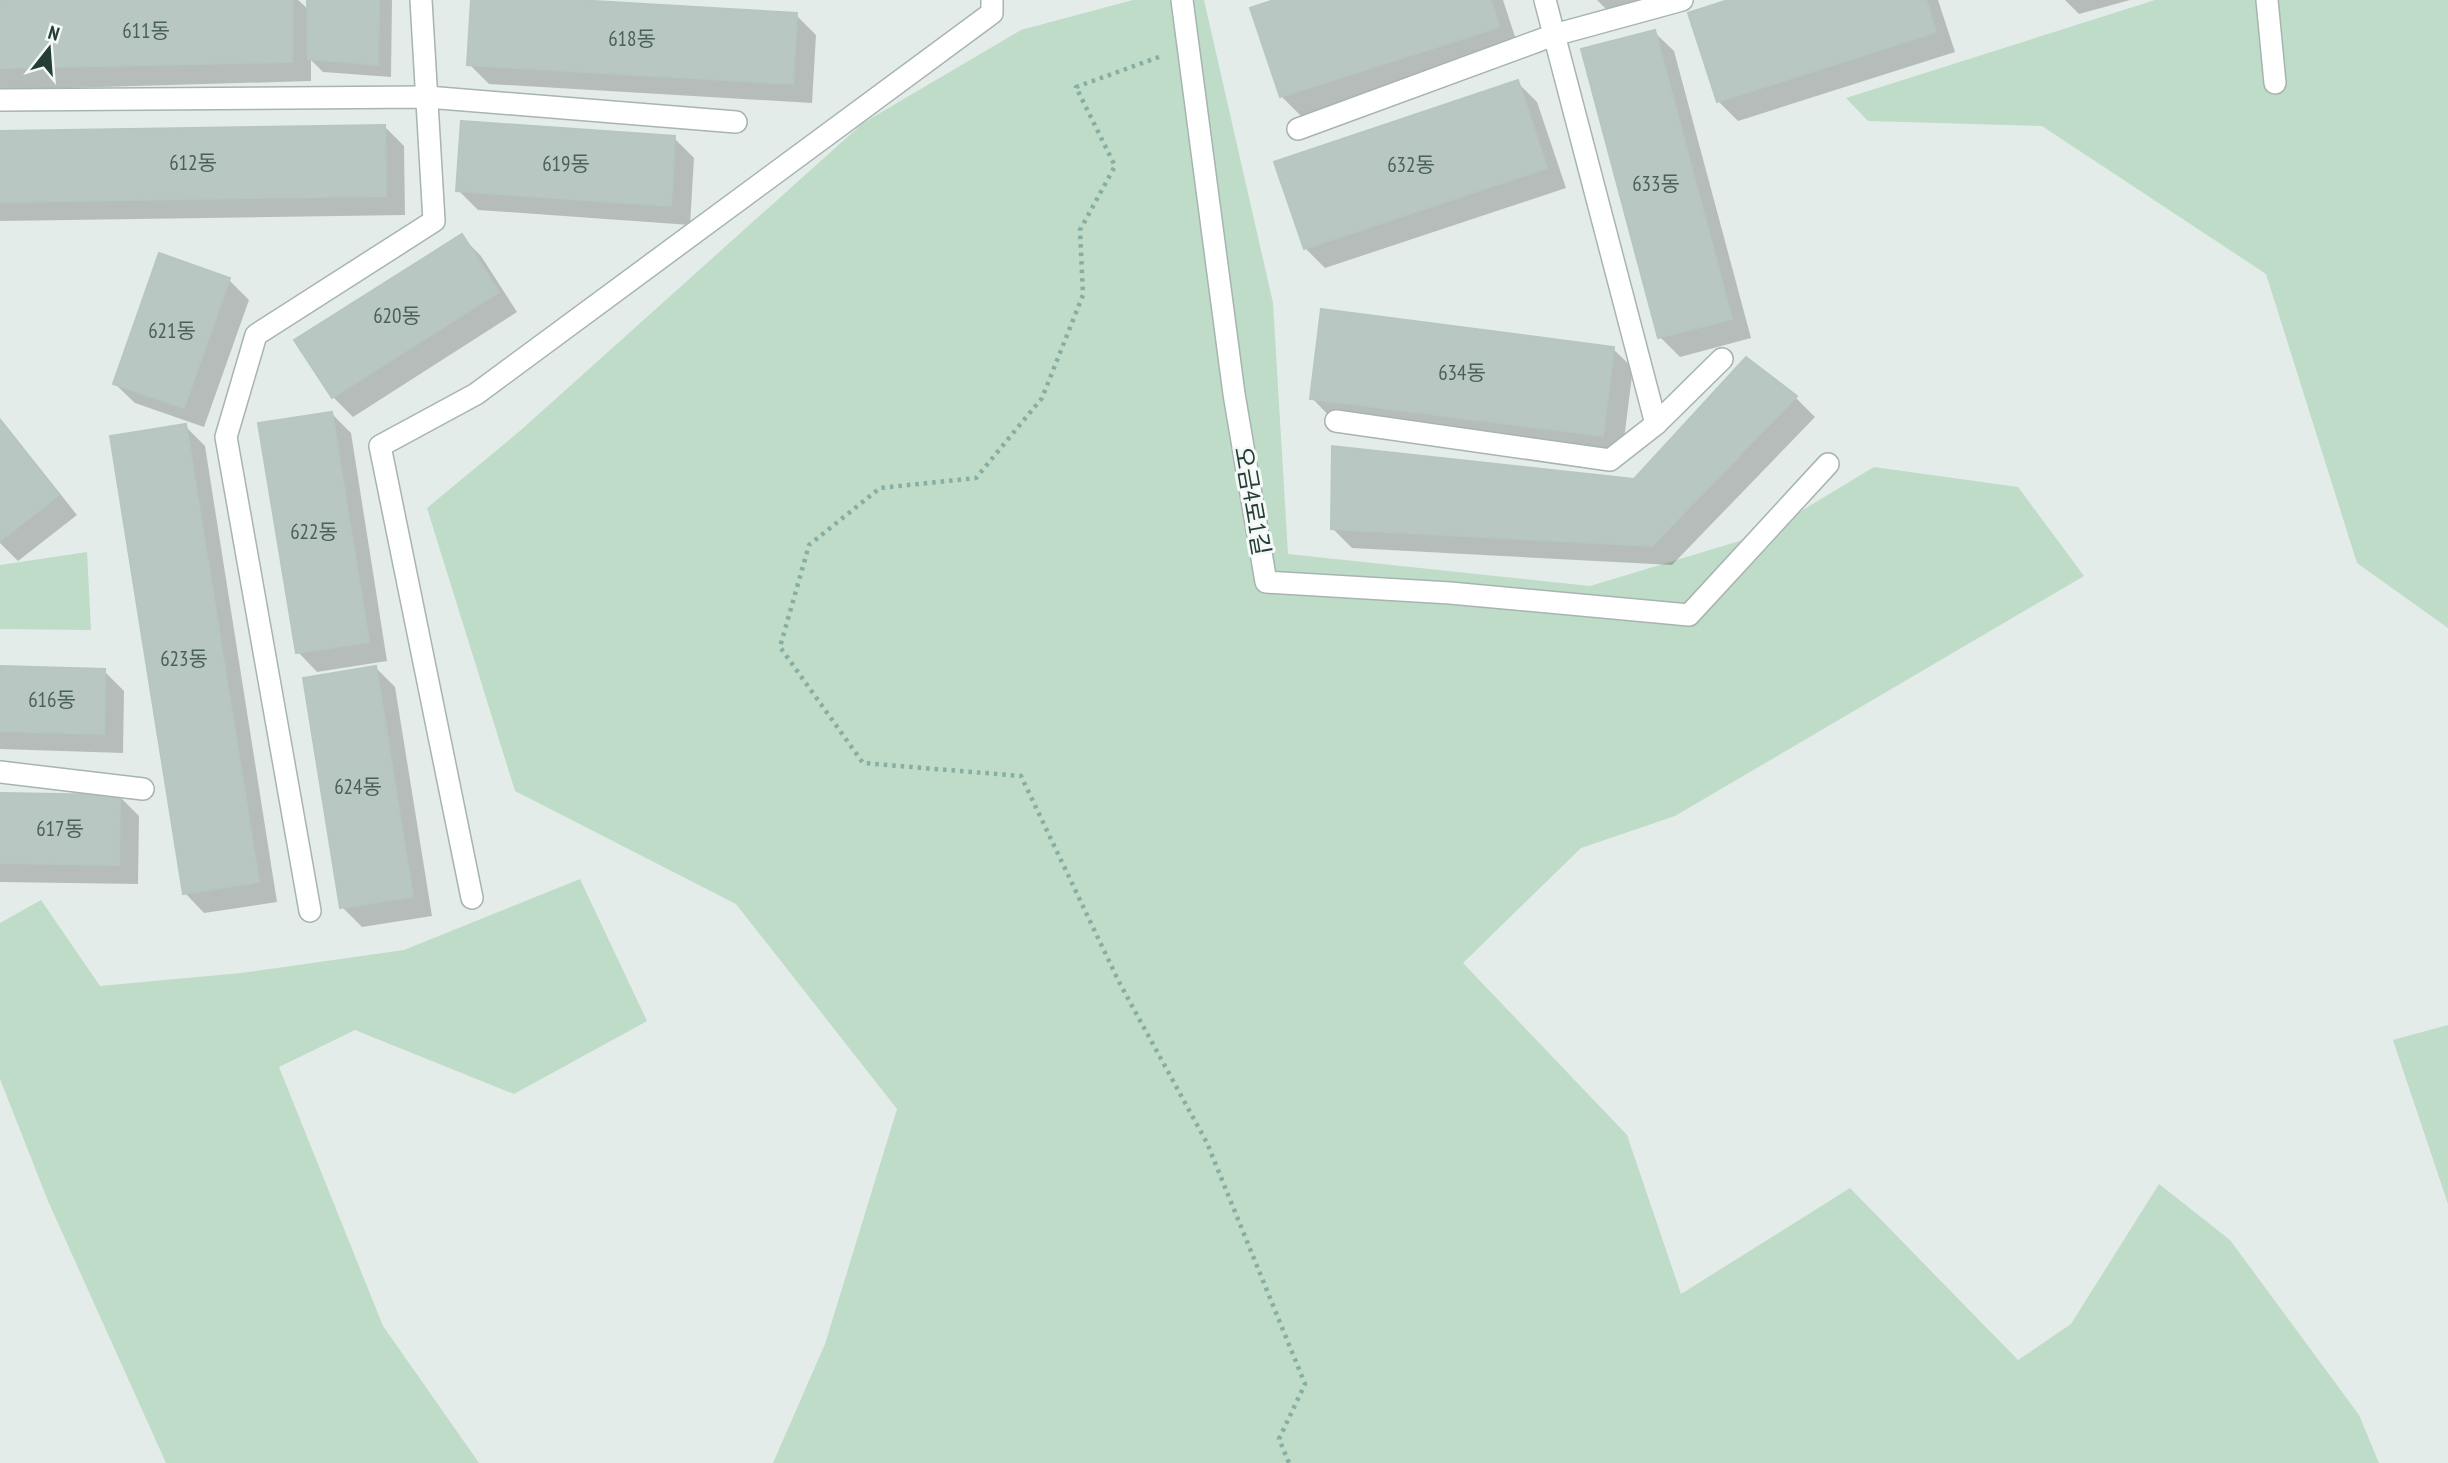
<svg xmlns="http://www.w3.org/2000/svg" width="2448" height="1463" font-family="'PT Sans Narrow','Noto Sans KR',sans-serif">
<rect width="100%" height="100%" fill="#e4ece9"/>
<!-- green -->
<g fill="#bedcc7">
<polygon points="1133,0 1204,0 1273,303 1288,554 1590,586 1763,534 1874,467 2018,487 2084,576 1675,816 1581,848 1463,963 1627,1135 1681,1294 1850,1188 2018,1360 2071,1324 2159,1184 2230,1240 2359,1415 2379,1463 773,1463 825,1344 897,1109 736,904 515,791 427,508 521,430 863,123 1021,30"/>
<polygon points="2155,0 2448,0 2448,628 2357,563 2266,274 2042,126 1868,121 1846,98"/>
<polygon points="87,552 91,630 0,629 0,565"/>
<polygon points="580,879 647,1021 514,1094 355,1030 279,1067 383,1326 479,1463 166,1463 48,1201 0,1079 0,923 41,900 100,986 241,973 404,950"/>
<polygon points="2448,1025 2448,1204 2393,1040"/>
</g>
<!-- shadow -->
<g fill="#0003">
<polygon points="0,0 298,0 309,10 309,0 392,0 391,77 323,72 311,60 311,81 0,90"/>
<polygon points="473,0 549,0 796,15 816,35 812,103 489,84 469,64"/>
<polygon points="1280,0 1503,0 1518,46 1301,116 1281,96"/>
<polygon points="1597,0 1659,0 1611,14"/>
<polygon points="1733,0 1938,0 1955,52 1738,121 1718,101"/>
<polygon points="2065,0 2130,0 2079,14"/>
<polygon points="1654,32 1674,51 1751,338 1680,357 1660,337"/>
<polygon points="1517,82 1537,102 1566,188 1325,268 1305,248"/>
<polygon points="384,126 404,146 405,215 0,221 0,133"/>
<polygon points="674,138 694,158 690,225 478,210 458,190"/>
<polygon points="461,236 481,256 517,312 353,417 333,397"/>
<polygon points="229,280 249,300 204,427 135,403 115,384"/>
<polygon points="1613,349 1633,368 1622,455 1331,418 1312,398"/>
<polygon points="1795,397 1815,417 1672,565 1352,548 1332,528 1634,481"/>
<polygon points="331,413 351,433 387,661 317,672 298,652"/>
<polygon points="0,418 77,515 18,561 0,543"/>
<polygon points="185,426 205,446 277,902 204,913 185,893"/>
<polygon points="375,667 395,687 432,916 362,927 342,907"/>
<polygon points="0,668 104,671 124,691 123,753 0,749"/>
<polygon points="0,795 119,796 139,816 138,884 0,882"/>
</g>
<!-- building -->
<g fill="#b9c7c2" stroke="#b6c6c0" stroke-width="2">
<polygon points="0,0 292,0 292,62 0,68"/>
<polygon points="307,0 379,0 378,65 308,59"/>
<polygon points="471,0 577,0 797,13 793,84 467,65"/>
<polygon points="1274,0 1491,0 1499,27 1280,97 1250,8"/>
<polygon points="1728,0 1926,0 1936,32 1717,102 1688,13"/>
<polygon points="1655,30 1732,319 1658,338 1581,49"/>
<polygon points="1518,80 1547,168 1304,249 1274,162"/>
<polygon points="461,121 675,136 671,206 456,191"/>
<polygon points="385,125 386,196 0,202 0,131"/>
<polygon points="462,234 499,292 332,398 294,340"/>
<polygon points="159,253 230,278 184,408 113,384"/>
<polygon points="1321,309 1614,347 1603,436 1310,399"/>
<polygon points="1746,357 1797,396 1652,546 1331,529 1332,446 1634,479"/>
<polygon points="332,412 369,642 296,653 258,423"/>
<polygon points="0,420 59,495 0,541"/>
<polygon points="186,424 259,882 183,894 110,436"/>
<polygon points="0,666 105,669 104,734 0,731"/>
<polygon points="376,666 413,897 340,908 303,678"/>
<polygon points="0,793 120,795 119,865 0,863"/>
</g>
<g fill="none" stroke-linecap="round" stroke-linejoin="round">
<defs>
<g id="minor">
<polyline points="1182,0 1234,394 1266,582 1450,593 1689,615 1828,464"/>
<polyline points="2267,0 2275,83"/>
<polyline points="0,100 427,97 736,122"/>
<polyline points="1298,129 1554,35 1682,0"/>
<polyline points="1336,421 1610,460 1656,424 1545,0"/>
<polyline points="1656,424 1722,359"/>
<polyline points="0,772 143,789"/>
<polyline points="472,898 380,446 476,394 992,13 992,0"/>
<polyline points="310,911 226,437 256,335 434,221 421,0"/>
</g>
</defs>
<!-- minor casing -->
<use href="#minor" stroke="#a7b4b0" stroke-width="24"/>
<!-- path -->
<polyline stroke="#86aea2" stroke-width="4.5" stroke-dasharray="3.5 5" stroke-linecap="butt" points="1159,57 1076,87 1115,166 1080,230 1083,295 1042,398 976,478 880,488 809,545 780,647 863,763 1021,776 1119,982 1207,1143 1305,1384 1279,1439 1289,1463"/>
<!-- minor -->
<use href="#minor" stroke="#fff" stroke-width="21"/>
</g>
<g text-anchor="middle" stroke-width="6" stroke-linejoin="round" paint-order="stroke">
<!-- number labels -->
<g font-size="21" fill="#49605a">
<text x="146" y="38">611동</text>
<text x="632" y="46">618동</text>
<text x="193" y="170">612동</text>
<text x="566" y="171">619동</text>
<text x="1411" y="172">632동</text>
<text x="1656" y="191">633동</text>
<text x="397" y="323">620동</text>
<text x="172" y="338">621동</text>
<text x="1462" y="380">634동</text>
<text x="314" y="539">622동</text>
<text x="184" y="666">623동</text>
<text x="52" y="707">616동</text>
<text x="358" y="794">624동</text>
<text x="60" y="836">617동</text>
</g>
<!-- street labels -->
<g font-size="24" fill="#243d37" stroke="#f4f9f7">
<text transform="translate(1252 501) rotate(80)" y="8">오금4로1길</text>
</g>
</g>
<!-- north arrow -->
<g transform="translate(49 49) rotate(17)" stroke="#f4f9f7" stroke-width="5" paint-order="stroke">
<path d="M0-5L12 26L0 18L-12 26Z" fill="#243d37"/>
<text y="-10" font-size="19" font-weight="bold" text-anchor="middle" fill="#243d37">N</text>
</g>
</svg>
